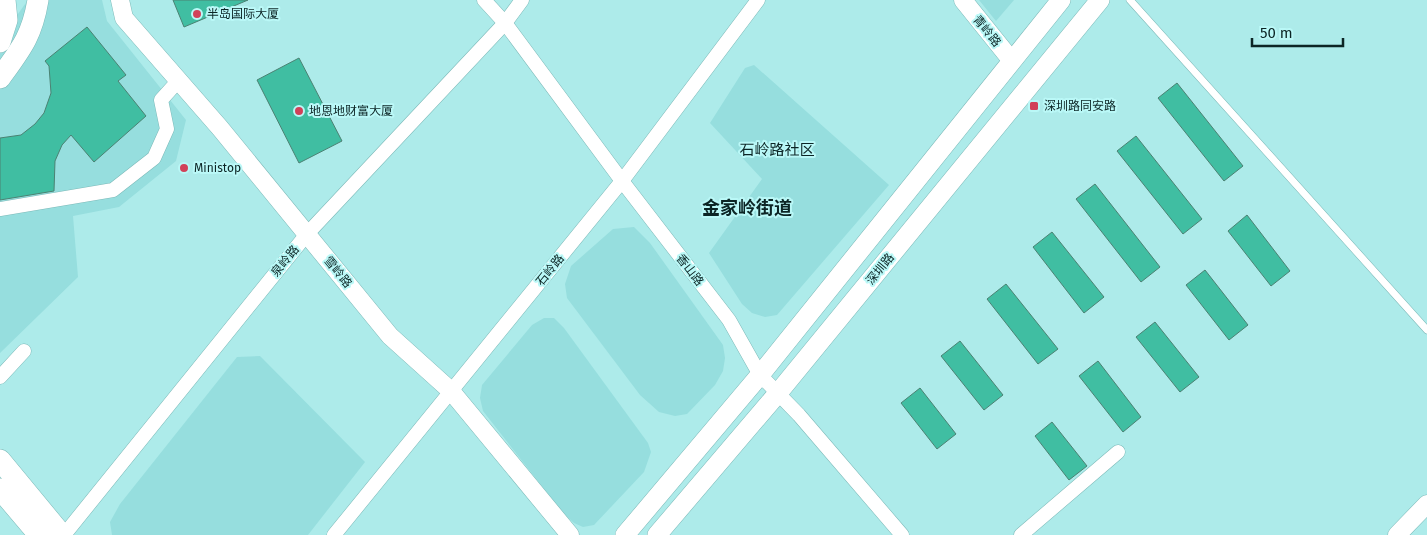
<svg xmlns="http://www.w3.org/2000/svg" width="1427" height="535" font-family="'Fira Sans','Noto Sans SC',sans-serif">
<rect width="100%" height="100%" fill="#adebea"/>
<!-- built -->
<g fill="#96dede">
<polygon points="28,0 102,0 107,21 186,120 176,161 119,207 73,216 78,277 0,353 0,39"/>
<polygon points="979,0 1014,0 996,21"/>
<polygon points="754,65 889,185 777,315 765,317 752,313 742,304 709,253 762,179 710,123 745,68"/>
<polygon points="634,227 650,243 723,345 725,358 723,371 715,385 687,414 675,416 659,412 640,395 567,298 565,284 571,266 613,229"/>
<polygon points="544,318 554,318 564,328 648,443 651,452 644,472 594,525 583,527 574,523 563,513 483,411 480,398 482,385 532,325"/>
<polygon points="260,356 365,462 308,535 112,535 110,522 120,504 237,357"/>
</g>
<!-- building -->
<g fill="#40bea2" stroke="#4b8273">
<polygon points="173,0 248,0 184,27"/>
<polygon points="87,27 126,75 118,81 146,116 94,162 71,135 62,145 55,161 54,191 0,200 0,138 21,135 35,124 44,113 51,93 49,66 45,61"/>
<polygon points="299,58 342,141 299,163 257,80"/>
<polygon points="1177,83 1243,166 1224,181 1158,98"/>
<polygon points="1136,136 1202,219 1183,234 1117,151"/>
<polygon points="1095,184 1160,267 1141,282 1076,199"/>
<polygon points="1247,215 1290,271 1271,286 1228,231"/>
<polygon points="1052,232 1104,297 1084,313 1033,247"/>
<polygon points="1205,270 1248,325 1229,340 1186,285"/>
<polygon points="1006,284 1058,349 1038,364 987,299"/>
<polygon points="1155,322 1199,377 1180,392 1136,337"/>
<polygon points="960,341 1003,395 984,410 941,356"/>
<polygon points="1098,361 1141,417 1123,432 1079,376"/>
<polygon points="920,388 956,434 937,449 901,403"/>
<polygon points="1052,422 1087,466 1069,480 1035,436"/>
</g>
<g fill="none" stroke-linecap="round" stroke-linejoin="round">
<defs>
<polyline id="service" points="1130,0 1427,330"/>
<g id="minor">
<polyline points="484,0 505,23 622,181 729,320 760,375 799,415 902,535"/>
<polyline points="0,209 113,190 154,158 167,129 161,100 179,80"/>
<polyline points="0,377 24,351"/>
<polyline points="64,535 307,234 505,23 522,0"/>
<polyline points="334,535 622,181 758,0"/>
<polyline points="1021,535 1118,452"/>
</g>
<g id="tertiary">
<polyline points="120,0 124,18 220,128 390,336 451,391 570,535"/>
<polyline points="963,0 1012,61"/>
<polyline points="1397,535 1427,504"/>
</g>
<g id="secondary">
<polyline points="625,535 760,375 1061,0"/>
<polyline points="657,535 778,393 1100,0"/>
</g>
<g id="primary">
<polyline points="0,42 7,20 5,0"/>
<path d="M 0,78 C 21,49 32,36 38,0"/>
<polyline points="0,460 62,535"/>
<polyline points="0,489 39,535"/>
</g>
</defs>
<!-- service casing -->
<use href="#service" stroke="#7cb9b8" stroke-width="8"/>
<!-- minor casing -->
<use href="#minor" stroke="#7cb9b8" stroke-width="15"/>
<!-- tertiary casing -->
<use href="#tertiary" stroke="#7cb9b8" stroke-width="19"/>
<!-- secondary casing -->
<use href="#secondary" stroke="#7cb9b8" stroke-width="20"/>
<!-- primary casing -->
<use href="#primary" stroke="#7cb9b8" stroke-width="22"/>
<!-- service -->
<use href="#service" stroke="#fff" stroke-width="7"/>
<!-- minor -->
<use href="#minor" stroke="#fff" stroke-width="14"/>
<!-- tertiary -->
<use href="#tertiary" stroke="#fff" stroke-width="18"/>
<!-- secondary -->
<use href="#secondary" stroke="#fff" stroke-width="19"/>
<!-- primary -->
<use href="#primary" stroke="#fff" stroke-width="21"/>
</g>
<!-- markers -->
<g fill="#d14159" stroke="#baf8f7" stroke-width="2">
<circle cx="197" cy="14" r="5"/>
<rect x="1029" y="101" width="10" height="10" rx="2.5"/>
<circle cx="299" cy="111" r="5"/>
<circle cx="184" cy="168" r="5"/>
</g>
<g text-anchor="middle" stroke-width="4" stroke-linejoin="round" paint-order="stroke">
<!-- poi labels -->
<g font-size="12" fill="#0c2525" stroke="#baf8f7" text-anchor="start">
<text x="207" y="18">半岛国际大厦</text>
<text x="1044" y="110">深圳路同安路</text>
<text x="309" y="115">地恩地财富大厦</text>
<text x="194" y="172">Ministop</text>
</g>
<!-- street labels -->
<g font-size="12" fill="#0c2525" stroke="#baf8f7">
<text transform="translate(987 31) rotate(51)" y="4">青岭路</text>
<text transform="translate(285 261) rotate(-51)" y="4">泉岭路</text>
<text transform="translate(880 269) rotate(-51)" y="4">深圳路</text>
<text transform="translate(550 270) rotate(-51)" y="4">石岭路</text>
<text transform="translate(690 270) rotate(52)" y="4">香山路</text>
<text transform="translate(338 272) rotate(51)" y="4">雪岭路</text>
</g>
<!-- quarter labels -->
<g font-size="15" fill="#0c2525" stroke="#baf8f7">
<text x="777" y="155">石岭路社区</text>
</g>
<!-- district labels -->
<g font-size="18" font-weight="bold" fill="#0c2525" stroke="#baf8f7">
<text x="747" y="214">金家岭街道</text>
</g>
</g>
<!-- scale -->
<path d="M1252 38v8h91v-8" fill="none" stroke="#0c2525" stroke-width="2.5"/>
<text x="1260" y="38" font-size="15" fill="#0c2525" stroke="#baf8f7" stroke-width="4" paint-order="stroke">50 m</text>
</svg>
